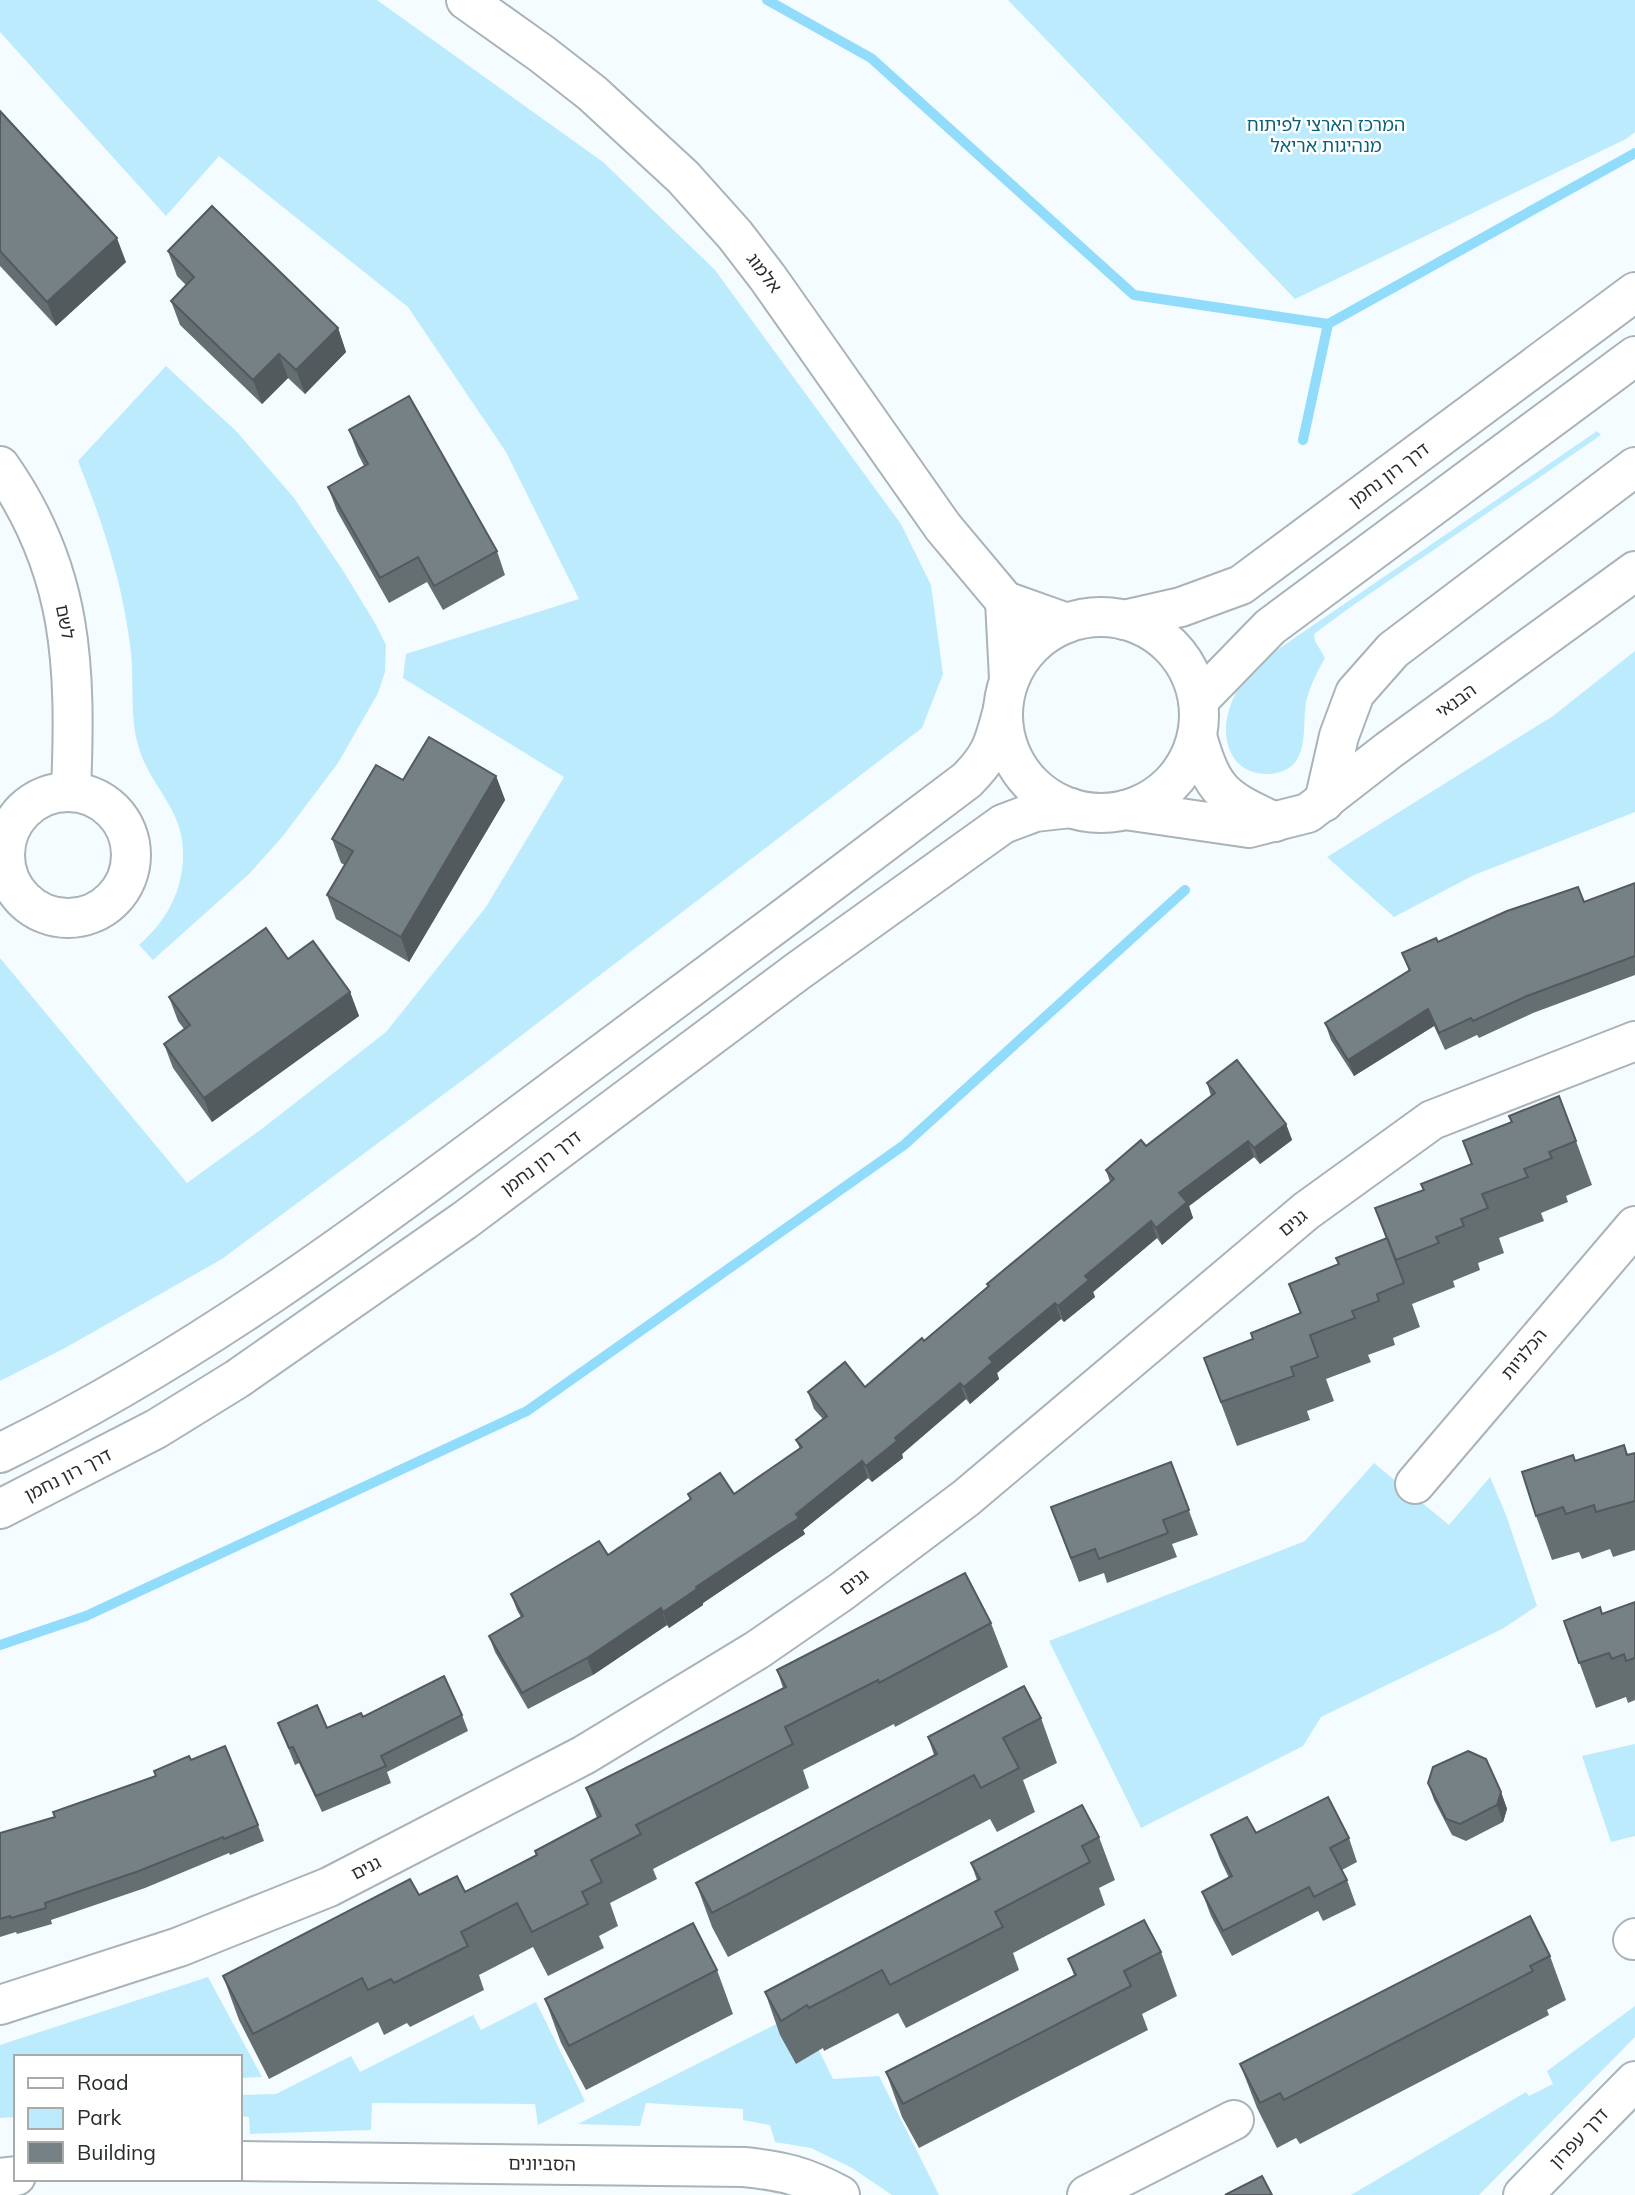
<svg xmlns="http://www.w3.org/2000/svg" width="1635" height="2195" font-family="Mulish,'Noto Sans Hebrew',sans-serif">
<rect width="100%" height="100%" fill="#f5fcff"/>
<!-- green -->
<g fill="#bcebfd">
<polygon points="0,0 377,0 603,162 715,270 901,524 931,585 943,674 922,728 479,1068 222,1259 65,1348 0,1381 0,958 187,1183 263,1128 386,1032 486,907 564,777 403,678 406,654 579,599 506,452 408,307 219,156 166,216 0,32"/>
<polygon points="1008,0 1635,0 1635,132 1626,139 1295,299"/>
<path d="M 166,366 L 236,431 L 294,498 L 342,569 L 375,623 L 386,645 L 385,672 L 378,693 L 338,763 L 283,836 L 249,874 L 153,960 L 139,945 C 167,921 184,889 183,852 C 183,808 148,784 138,745 C 129,713 135,678 130,645 C 122,581 102,520 78,461 Z"/>
<path d="M 1597,431 L 1601,435 L 1352,606 L 1314,634 L 1315,641 L 1325,658 C 1317,672 1310,686 1306,702 C 1303,720 1307,745 1296,761 C 1284,778 1253,778 1238,763 C 1212,734 1233,689 1255,665 Z"/>
<polygon points="1635,651 1635,812 1474,875 1394,917 1327,857 1553,716"/>
<polygon points="1374,1463 1449,1525 1490,1477 1506,1515 1537,1606 1502,1629 1321,1717 1303,1746 1141,1828 1049,1641 1305,1541"/>
<polygon points="1635,1744 1635,1836 1611,1842 1582,1756"/>
<polygon points="208,1977 262,2077 240,2078 240,2057 16,2057 16,2117 0,2118 0,2045"/>
<polygon points="536,2002 585,2101 538,2125 535,2104 372,2103 371,2130 250,2134 249,2117 240,2116 240,2095 276,2094 351,2056 360,2072 473,2015 481,2030"/>
<polygon points="1635,2006 1635,2037 1479,2195 1351,2195 1526,2092 1529,2096 1553,2084 1547,2071"/>
<polygon points="800,2012 833,2079 879,2076 939,2195 892,2195 852,2168 811,2148 775,2142 770,2125 743,2120 743,2109 646,2103 640,2126 578,2124"/>
</g>
<g fill="none" stroke-linecap="round" stroke-linejoin="round">
<!-- stream -->
<g stroke="#90dcfa" stroke-width="10">
<polyline points="767,0 871,58 1134,295 1328,324"/>
<polyline points="1303,440 1328,324 1635,153"/>
<polyline points="0,1645 86,1616 527,1411 904,1145 1185,890"/>
</g>
<defs>
<g id="minor">
<polyline points="466,0 542,54 592,93 683,177 735,235 768,278 943,527 1005,601 1067,623"/>
<path d="M 0,466 C 74,571 76,668 71,791"/>
<polyline points="1005,601 1009,679"/>
<path d="M 1197,736 C 1213,792 1223,798 1275,822"/>
<circle cx="68" cy="855" r="63"/>
<polyline points="1324,802 1339,736 1355,693 1393,650 1635,467"/>
<polyline points="1125,810 1249,828 1308,813 1389,750 1635,571"/>
<polyline points="1415,1484 1635,1226"/>
<polyline points="1633,1940 1635,1938"/>
<polyline points="0,2005 179,1947 329,1887 584,1755 757,1650 841,1592 966,1498 1306,1211 1432,1120 1635,1041"/>
<path d="M 240,2161 L 744,2167 C 783,2171 804,2176 840,2195"/>
<polyline points="0,2178 16,2176"/>
<polyline points="1087,2195 1234,2120"/>
<polyline points="1523,2195 1635,2081"/>
</g>
<g id="major">
<circle cx="1101" cy="715" r="98"/>
<polyline points="1124,620 1181,607 1241,585 1635,292"/>
<polyline points="1198,701 1270,627 1635,356"/>
<path d="M 0,1453 C 187,1362 355,1238 521,1114 C 670,1004 819,892 967,780 C 992,755 994,743 1003,709"/>
<polyline points="0,1509 156,1429 237,1379 465,1220 798,971 1003,824 1035,812 1071,808"/>
</g>
</defs>
<!-- minor casing -->
<use href="#minor" stroke="#a9b3b8" stroke-width="42"/>
<!-- major casing -->
<use href="#major" stroke="#a9b3b8" stroke-width="42"/>
<!-- minor -->
<use href="#minor" stroke="#fff" stroke-width="38"/>
<!-- major -->
<use href="#major" stroke="#fff" stroke-width="38"/>
</g>
<!-- wall -->
<g fill="#656f72">
<polygon points="0,111 126,262 56,326 0,266"/>
<polygon points="168,251 338,328 346,352 305,394 288,378 262,404 180,325 171,301 186,285 177,276"/>
<polygon points="349,430 497,551 505,575 443,610 427,582 389,603 337,511 328,487 364,466 358,454"/>
<polygon points="496,776 505,800 409,962 336,919 327,895 345,865 341,863 332,839"/>
<polygon points="1635,883 1635,975 1533,1013 1479,1038 1477,1035 1445,1050 1434,1026 1354,1076 1331,1040 1325,1023 1409,971 1402,953 1438,942 1584,902"/>
<polygon points="288,959 350,992 359,1016 212,1122 173,1068 164,1044 184,1029 178,1021 169,997"/>
<polygon points="1207,1083 1286,1124 1292,1140 1260,1164 1254,1157 1189,1206 1193,1218 1162,1245 1157,1238 1093,1292 1095,1297 1064,1322 1061,1319 997,1373 999,1379 970,1404 966,1399 902,1454 903,1458 872,1482 868,1478 803,1530 805,1534 703,1603 703,1605 669,1628 667,1625 593,1675 528,1709 495,1652 489,1636 521,1617 517,1610 511,1594 608,1555 690,1500 688,1494 734,1494 800,1449 796,1440 823,1419 814,1409 808,1392 865,1387 924,1341 988,1286 987,1284 1110,1182 1106,1170 1146,1146 1211,1096"/>
<polygon points="1509,1116 1576,1141 1592,1185 1566,1196 1568,1202 1541,1213 1544,1221 1499,1238 1504,1253 1478,1263 1480,1270 1453,1281 1455,1287 1412,1304 1420,1327 1393,1338 1395,1345 1368,1355 1371,1362 1326,1379 1334,1401 1307,1411 1310,1420 1237,1446 1204,1358 1253,1339 1300,1314 1289,1284 1339,1264 1386,1239 1375,1208 1423,1190 1471,1164 1463,1141 1512,1123"/>
<polygon points="1635,1453 1635,1550 1613,1557 1610,1549 1582,1559 1579,1552 1552,1560 1536,1516 1628,1455"/>
<polygon points="1171,1462 1198,1535 1172,1544 1177,1557 1107,1583 1104,1573 1079,1582 1051,1507"/>
<polygon points="1635,1602 1635,1700 1628,1703 1626,1697 1596,1708 1564,1621 1602,1614"/>
<polygon points="991,1623 1008,1667 895,1727 894,1724 803,1770 809,1788 653,1869 657,1879 610,1903 618,1926 599,1936 604,1948 548,1976 533,1947 479,1975 484,1990 410,2027 407,2023 384,2035 378,2022 269,2079 239,2020 223,1976 419,1895 465,1892 536,1855 535,1851 597,1818 586,1788 783,1688 777,1670"/>
<polygon points="462,1715 468,1731 387,1772 391,1783 322,1812 299,1763 295,1765 278,1723 327,1728 363,1717"/>
<polygon points="1041,1718 1057,1763 1023,1780 1035,1812 997,1832 990,1819 728,1957 712,1927 696,1883 934,1755 928,1737"/>
<polygon points="191,1760 258,1825 264,1841 230,1855 229,1853 145,1888 51,1920 52,1924 17,1934 16,1932 0,1937 0,1833 55,1817 156,1776"/>
<polygon points="1428,1783 1501,1792 1507,1809 1503,1822 1466,1841 1452,1835 1434,1800"/>
<polygon points="1256,1833 1349,1838 1357,1862 1342,1870 1347,1880 1356,1905 1323,1921 1318,1911 1232,1956 1211,1916 1202,1892 1229,1878 1220,1859 1211,1835"/>
<polygon points="1099,1837 1115,1880 1099,1888 1105,1905 1013,1953 1019,1970 906,2028 898,2013 824,2051 823,2048 796,2064 780,2035 765,1992 977,1880 971,1863"/>
<polygon points="1161,1952 1177,1996 1142,2014 1148,2030 919,2148 902,2117 886,2072 1074,1975 1068,1959"/>
<polygon points="1550,1956 1566,2000 1547,2010 1549,2015 1300,2144 1296,2138 1277,2148 1257,2108 1240,2064"/>
<polygon points="717,1970 733,2014 586,2090 561,2043 545,1999"/>
</g>
<!-- shaded-wall -->
<g fill="#535a5d">
<polygon points="117,238 126,262 56,326 47,302"/>
<polygon points="338,328 346,352 305,394 296,370"/>
<polygon points="279,354 288,378 262,404 253,380"/>
<polygon points="496,776 505,800 409,962 401,937"/>
<polygon points="350,992 359,1016 212,1122 204,1098"/>
<polygon points="1428,1009 1434,1026 1354,1076 1348,1060"/>
<polygon points="1286,1124 1292,1140 1260,1164 1254,1148"/>
<polygon points="1248,1141 1254,1157 1189,1206 1193,1218 1162,1245 1156,1228 1179,1193"/>
<polygon points="1151,1221 1157,1238 1093,1292 1095,1297 1064,1322 1058,1306 1085,1276"/>
<polygon points="1055,1303 1061,1319 997,1373 999,1379 970,1404 964,1387 989,1358"/>
<polygon points="960,1383 966,1399 902,1454 903,1458 872,1482 866,1466 895,1438"/>
<polygon points="862,1461 868,1478 803,1530 805,1534 703,1603 703,1605 669,1628 663,1612 696,1587 796,1514"/>
<polygon points="661,1608 667,1625 593,1675 587,1658"/>
<polygon points="1501,1792 1507,1809 1503,1822 1497,1805"/>
</g>
<!-- building -->
<g fill="#768185" stroke="#535a5d" stroke-width="2">
<polygon points="0,111 117,238 47,302 0,251"/>
<polygon points="212,206 338,328 296,370 279,354 253,380 171,301 194,277 168,251"/>
<polygon points="409,396 497,551 434,586 418,557 380,578 328,487 368,464 349,430"/>
<polygon points="429,737 496,776 401,937 327,895 353,851 332,839 376,765 403,780"/>
<polygon points="1635,883 1635,956 1527,996 1473,1021 1471,1018 1439,1033 1428,1009 1348,1060 1325,1023 1410,970 1402,953 1436,938 1438,942 1507,911 1578,887 1584,902"/>
<polygon points="266,928 288,959 313,941 350,992 204,1098 164,1044 190,1025 169,997"/>
<polygon points="1237,1060 1286,1124 1254,1148 1248,1141 1179,1193 1187,1202 1156,1228 1151,1221 1085,1276 1089,1280 1058,1306 1055,1303 989,1358 993,1362 964,1387 960,1383 895,1438 897,1441 866,1466 862,1461 796,1514 799,1518 696,1587 697,1589 663,1612 661,1608 587,1658 522,1693 489,1636 523,1616 511,1594 599,1541 608,1555 691,1499 688,1494 720,1473 734,1494 802,1447 796,1440 827,1416 808,1392 845,1362 865,1387 922,1338 924,1341 989,1286 987,1284 1114,1179 1106,1170 1141,1140 1146,1146 1215,1093 1207,1083"/>
<polygon points="1559,1096 1576,1141 1549,1152 1552,1158 1524,1169 1528,1177 1482,1194 1488,1208 1461,1219 1464,1226 1436,1237 1439,1243 1396,1260 1375,1208 1424,1190 1421,1184 1472,1164 1463,1141 1512,1122 1509,1116"/>
<polygon points="1387,1238 1404,1283 1377,1294 1379,1301 1352,1311 1355,1318 1310,1335 1318,1357 1291,1367 1294,1376 1221,1402 1204,1358 1253,1339 1251,1333 1301,1313 1289,1284 1339,1264 1336,1258"/>
<polygon points="1624,1445 1627,1455 1635,1453 1635,1501 1596,1512 1594,1505 1566,1514 1563,1507 1536,1516 1522,1472 1573,1455 1575,1461"/>
<polygon points="1171,1462 1189,1510 1163,1520 1168,1533 1099,1559 1095,1549 1071,1558 1051,1507"/>
<polygon points="965,1573 991,1623 879,1683 878,1680 785,1727 793,1744 636,1825 641,1834 591,1860 602,1882 582,1892 588,1904 532,1932 517,1903 461,1932 468,1946 394,1983 391,1979 368,1990 362,1978 253,2034 223,1976 410,1879 419,1895 457,1876 465,1892 537,1855 535,1851 601,1816 586,1788 786,1687 777,1670"/>
<polygon points="1635,1602 1635,1658 1626,1661 1624,1654 1612,1659 1609,1653 1579,1663 1564,1621 1600,1607 1602,1614"/>
<polygon points="444,1676 462,1715 381,1756 386,1766 316,1796 293,1747 289,1748 278,1723 317,1705 327,1728 361,1713 363,1717"/>
<polygon points="1024,1686 1041,1718 1003,1738 1019,1768 981,1788 974,1775 712,1913 696,1883 937,1754 928,1737"/>
<polygon points="225,1746 258,1825 224,1839 223,1837 139,1871 45,1903 46,1908 11,1918 10,1916 0,1919 0,1833 55,1817 53,1812 156,1776 154,1771 189,1756 191,1760"/>
<polygon points="1468,1751 1486,1759 1501,1792 1497,1805 1460,1824 1446,1819 1428,1783 1433,1767"/>
<polygon points="1328,1797 1349,1838 1330,1848 1347,1880 1314,1897 1309,1887 1223,1931 1202,1892 1232,1876 1211,1835 1247,1817 1256,1833"/>
<polygon points="1082,1805 1099,1837 1082,1846 1090,1862 995,1912 1003,1927 890,1985 882,1970 809,2008 807,2005 781,2021 765,1992 980,1879 971,1863"/>
<polygon points="1530,1916 1550,1956 1530,1966 1533,1971 1284,2100 1280,2093 1260,2103 1240,2064"/>
<polygon points="1144,1920 1161,1952 1124,1971 1131,1986 903,2104 886,2072 1076,1975 1068,1959"/>
<polygon points="693,1923 717,1970 569,2046 545,1999"/>
<polygon points="1262,2176 1272,2195 1225,2195"/>
</g>
<g text-anchor="middle" stroke-width="5" stroke-linejoin="round" paint-order="stroke">
<!-- park labels -->
<g font-size="18" fill="#085f78" stroke="#fff">
<text x="1326" y="131">המרכז הארצי לפיתוח<tspan x="1326" dy="21">מנהיגות אריאל</tspan></text>
</g>
<!-- street labels -->
<g font-size="18" fill="#282c2e" stroke="#fff">
<text transform="translate(764 273) rotate(53)" y="6">אלמוג</text>
<text transform="translate(1389 475) rotate(-37)" y="6">דרך רון נחמן</text>
<text transform="translate(65 622) rotate(79)" y="6">לשם</text>
<text transform="translate(1456 701) rotate(-36)" y="6">הבנאי</text>
<text transform="translate(541 1163) rotate(-37)" y="6">דרך רון נחמן</text>
<text transform="translate(1293 1223) rotate(-39)" y="6">גנים</text>
<text transform="translate(1524 1354) rotate(-50)" y="6">הכלניות</text>
<text transform="translate(68 1475) rotate(-27)" y="6">דרך רון נחמן</text>
<text transform="translate(854 1582) rotate(-37)" y="6">גנים</text>
<text transform="translate(366 1868) rotate(-27)" y="6">גנים</text>
<text transform="translate(1579 2138) rotate(-46)" y="6">דרך עפרון</text>
<text transform="translate(542 2164) rotate(1)" y="6">הסביונים</text>
</g>
</g>
<!-- legend -->
<rect x="14" y="2055" width="228" height="126" fill="#ffffff" stroke="#a9abab" stroke-width="2"/>
<rect x="28" y="2078" width="35" height="10" fill="#ffffff" stroke="#a9abab" stroke-width="2"/>
<text x="77" y="2090" font-size="21" fill="#282c2e">Road</text>
<rect x="28" y="2108" width="35" height="21" fill="#bcebfd" stroke="#a9abab" stroke-width="2"/>
<text x="77" y="2125" font-size="21" fill="#282c2e">Park</text>
<rect x="28" y="2142" width="35" height="21" fill="#768185" stroke="#a9abab" stroke-width="2"/>
<text x="77" y="2160" font-size="21" fill="#282c2e">Building</text>
</svg>
